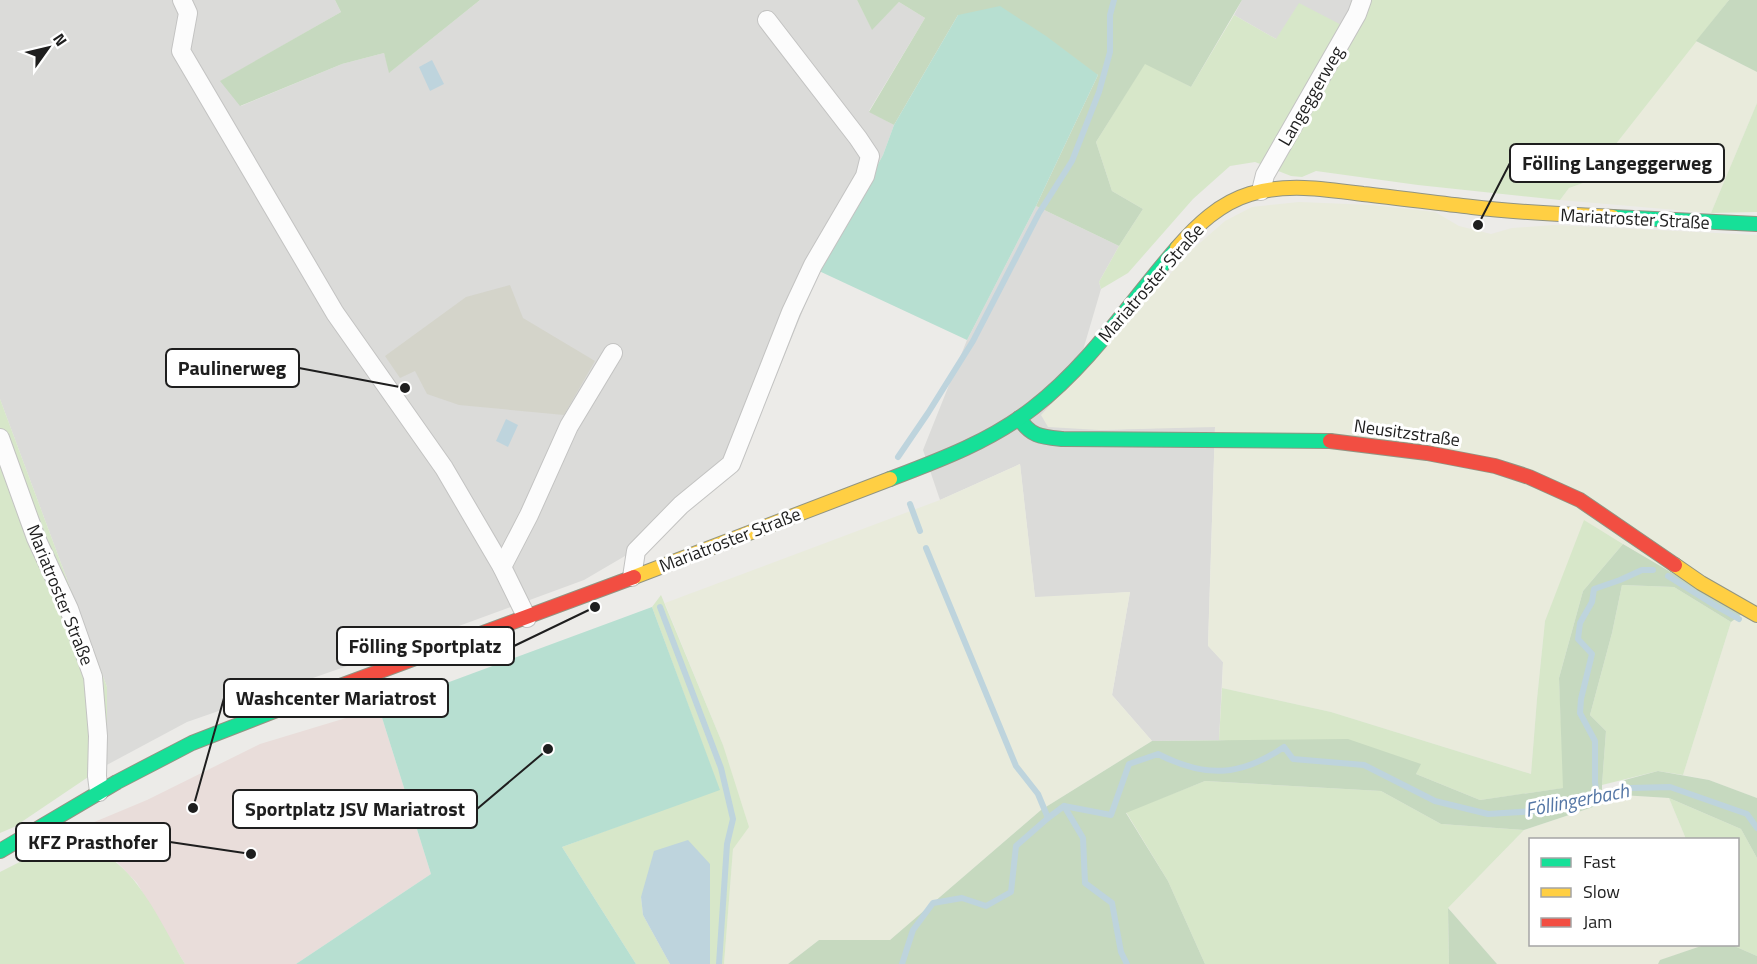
<svg xmlns="http://www.w3.org/2000/svg" width="1757" height="964" font-family="'Titillium Web',sans-serif">
<rect width="100%" height="100%" fill="#ecebe8"/>
<!-- residential -->
<g fill="#dbdbd9">
<polygon points="0,0 335,0 341,12 221,81 241,106 342,64 384,53 390,72 480,0 857,0 872,29 899,2 925,18 869,111 894,125 883,155 819,271 739,467 654,539 584,580 396,649 187,722 103,767 107,687 0,399"/>
<polygon points="1242,0 1370,0 1357,33 1276,39 1234,15"/>
<polygon points="1036,206 1119,246 1099,282 1101,289 1071,391 1099,430 1215,426 1208,645 1223,662 1219,740 1152,741 1112,695 1130,592 1035,598 1020,464 940,500 923,450 967,340"/>
</g>
<!-- commercial -->
<polygon fill="#e9ddda" points="379,708 431,874 296,964 185,964 137,883 117,862 82,845 56,838 147,800 260,744"/>
<!-- construction -->
<polygon fill="#d4d4ca" points="510,285 523,318 595,361 564,415 459,405 427,394 415,371 400,378 385,356 466,297"/>
<!-- farmland -->
<g fill="#e9ebdc">
<polygon points="1696,41 1757,72 1757,103 1711,213 1560,200 1569,188 1586,182"/>
<polygon points="1299,202 1372,205 1435,212 1459,226 1491,234 1512,228 1554,225 1757,235 1757,798 1709,780 1683,775 1731,622 1741,614 1585,521 1545,621 1537,699 1531,774 1331,712 1222,688 1223,662 1208,646 1215,427 1099,430 1048,427 1041,415 1193,249 1225,221 1252,207"/>
<polygon points="1020,464 1035,597 1130,592 1112,695 1152,741 1041,810 890,940 819,940 788,964 724,964 733,849 723,745 665,603 940,500"/>
<polygon points="1621,795 1669,798 1686,839 1530,840 1530,944 1704,945 1661,960 1658,964 1497,964 1448,908 1524,830 1602,804"/>
</g>
<!-- grass -->
<g fill="#d7e7c9">
<polygon points="1370,0 1729,0 1586,182 1569,188 1560,200 1418,185 1316,171 1302,177 1291,176 1255,162 1230,166 1193,199 1128,273 1101,289 1099,282 1119,246 1143,209 1112,191 1096,142 1145,63 1191,87 1234,15 1276,39 1299,3 1357,33"/>
<polygon points="1757,103 1757,212 1711,213"/>
<polygon points="0,399 107,687 107,733 103,767 14,827 0,833"/>
<polygon points="1584,520 1623,544 1583,591 1559,678 1564,788 1480,800 1416,774 1420,764 1219,740 1222,688 1331,712 1531,774 1537,699 1545,621"/>
<polygon points="1622,585 1674,587 1731,622 1683,775 1658,771 1602,785 1606,731 1590,715 1612,633"/>
<polygon points="661,595 723,745 749,827 733,849 724,964 710,964 710,864 641,897 643,915 670,964 636,964 562,847 719,789 652,607"/>
<polygon points="1205,781 1381,791 1441,824 1524,830 1448,908 1449,964 1205,964 1168,881 1126,812"/>
<polygon points="1669,798 1741,829 1757,858 1757,956 1732,945 1738,944 1738,840 1686,839"/>
<path d="M 63,840 C 80,844 105,852 118,864 C 145,886 167,934 185,964 L 0,964 L 0,872 Z"/>
</g>
<!-- forest -->
<g fill="#c6d9bf">
<polygon points="335,0 480,0 389,73 384,53 342,64 240,106 220,81 341,12"/>
<polygon points="857,0 1242,0 1191,87 1145,64 1096,142 1112,191 1143,209 1119,246 1036,206 1098,75 958,15 894,125 869,112 925,18 899,2 872,30"/>
<polygon points="1729,0 1757,0 1757,72 1696,41"/>
<polygon points="1623,544 1742,614 1731,622 1674,587 1622,585 1612,633 1590,715 1606,731 1602,785 1602,804 1524,830 1441,824 1381,791 1205,781 1126,813 1168,881 1205,964 788,964 819,940 890,940 1041,810 1152,741 1348,739 1421,764 1416,774 1480,800 1563,788 1559,678 1583,591"/>
<polygon points="1658,771 1709,780 1757,798 1757,858 1741,829 1669,798 1621,795 1621,781"/>
<polygon points="1448,908 1497,964 1449,964"/>
<polygon points="1704,945 1732,945 1757,956 1757,964 1658,964 1660,960"/>
</g>
<!-- pitch -->
<g fill="#b7dfd1">
<polygon points="1000,6 1046,36 1098,75 1036,206 967,340 819,271 883,155 894,125 958,15"/>
<polygon points="652,607 720,790 562,847 636,964 296,964 431,874 379,708"/>
</g>
<!-- water -->
<g fill="#bed4dd">
<polygon points="432,60 444,84 430,91 419,67"/>
<polygon points="506,419 518,425 508,447 496,441"/>
<polygon points="688,840 710,864 710,964 670,964 643,915 641,897 654,851"/>
</g>
<g fill="none" stroke-linecap="round" stroke-linejoin="round">
<!-- stream -->
<g stroke="#bed4dd" stroke-width="6">
<polyline points="898,457 928,413 973,341 1039,213 1072,161 1099,92 1110,52 1110,15 1114,0"/>
<polyline points="910,504 920,531"/>
<polyline points="926,548 1016,766 1038,794 1048,818"/>
<polyline points="1668,576 1716,606 1739,619"/>
<polyline points="660,607 721,768 733,819 727,844 719,964"/>
<polyline points="1597,796 1595,782 1595,741 1580,713 1581,699 1592,654 1578,639 1580,623 1592,602 1594,589 1620,580 1642,570 1653,570"/>
<polyline points="1064,806 1083,838 1085,883 1112,903 1121,952 1127,964"/>
<path d="M 902,964 L 913,930 L 933,903 L 962,898 L 986,906 L 1011,892 L 1016,846 L 1048,818 L 1064,806 L 1111,815 L 1129,764 L 1158,754 C 1205,778 1240,777 1284,747 L 1293,759 L 1364,765 L 1435,801 L 1488,814 L 1536,811 L 1631,788 L 1670,787 L 1747,814 L 1757,828"/>
</g>
<defs>
<g id="street">
<polyline points="182,0 188,13 181,51 335,313 444,468 502,567 527,618"/>
<polyline points="1261,191 1265,175 1357,14 1362,0"/>
<polyline points="0,438 36,538 69,609 93,677 98,736 97,776 99,792"/>
<polyline points="502,567 529,515 569,426 613,353"/>
<polyline points="632,577 636,551 681,505 731,464 791,312 813,265 865,176 870,156 858,138 767,20"/>
</g>
<g id="fast">
<polyline points="1613,217 1757,224"/>
<path d="M 1019,418 C 1031,437 1042,437 1063,439 L 1330,441"/>
<path d="M 890,479 C 940,460 991,441 1033,408 C 1091,363 1130,302 1177,248"/>
<polyline points="0,851 117,782 192,743 305,699"/>
</g>
<g id="slow">
<path d="M 1177,248 C 1197,225 1220,203 1250,194 C 1286,183 1326,189 1363,194 C 1400,198 1436,203 1472,207 C 1519,213 1566,214 1613,217"/>
<polyline points="1675,565 1701,583 1757,615"/>
<polyline points="634,577 890,479"/>
</g>
<g id="jam">
<polyline points="1330,441 1427,453 1495,466 1529,477 1580,500 1675,565"/>
<polyline points="305,699 634,577"/>
</g>
</defs>
<!-- street casing -->
<use href="#street" stroke="#c3c3c2" stroke-width="20"/>
<!-- fast casing -->
<use href="#fast" stroke="#919482" stroke-width="16"/>
<!-- slow casing -->
<use href="#slow" stroke="#919482" stroke-width="16"/>
<!-- jam casing -->
<use href="#jam" stroke="#919482" stroke-width="16"/>
<!-- street -->
<use href="#street" stroke="#fcfcfc" stroke-width="18"/>
<!-- fast -->
<use href="#fast" stroke="#16e098" stroke-width="14"/>
<!-- slow -->
<use href="#slow" stroke="#ffcf43" stroke-width="14"/>
<!-- jam -->
<use href="#jam" stroke="#f24e42" stroke-width="14"/>
</g>
<g text-anchor="middle" stroke-width="6" stroke-linejoin="round" paint-order="stroke">
<!-- street labels -->
<g font-size="18" fill="#1e1e1e" stroke="#fff">
<text transform="translate(1311 96) rotate(-60)" y="6">Langeggerweg</text>
<text transform="translate(1635 219) rotate(3)" y="6">Mariatroster Straße</text>
<text transform="translate(1151 283) rotate(-49)" y="6">Mariatroster Straße</text>
<text transform="translate(1407 433) rotate(8)" y="6">Neusitzstraße</text>
<text transform="translate(730 540) rotate(-21)" y="6">Mariatroster Straße</text>
<text transform="translate(60 595) rotate(68)" y="6">Mariatroster Straße</text>
</g>
<!-- water labels -->
<g font-size="20" font-style="italic" fill="#5476a5" stroke="#fff">
<text transform="translate(1577 800) rotate(-11)" y="7">Föllingerbach</text>
</g>
</g>
<!-- callouts -->
<path fill="none" stroke="#1e1e1e" stroke-width="2" d="M1478 225L1510 163M405 388L299 368M595 607L514 646M193 808L224 698M548 749L477 809M251 854L170 842"/>
<g fill="#1e1e1e" stroke="#fff" stroke-width="2">
<circle cx="1478" cy="225" r="6"/>
<circle cx="405" cy="388" r="6"/>
<circle cx="595" cy="607" r="6"/>
<circle cx="193" cy="808" r="6"/>
<circle cx="548" cy="749" r="6"/>
<circle cx="251" cy="854" r="6"/>
</g>
<g fill="#fff" stroke="#1e1e1e" stroke-width="2">
<rect x="1510" y="144" width="214" height="38" rx="6"/>
<rect x="166" y="349" width="133" height="38" rx="6"/>
<rect x="337" y="627" width="177" height="38" rx="6"/>
<rect x="224" y="679" width="224" height="38" rx="6"/>
<rect x="233" y="790" width="244" height="38" rx="6"/>
<rect x="16" y="823" width="154" height="38" rx="6"/>
</g>
<g font-size="20" text-anchor="middle" font-weight="bold" fill="#1e1e1e">
<text x="1617" y="170">Fölling Langeggerweg</text>
<text x="232" y="375">Paulinerweg</text>
<text x="425" y="653">Fölling Sportplatz</text>
<text x="336" y="705">Washcenter Mariatrost</text>
<text x="355" y="816">Sportplatz JSV Mariatrost</text>
<text x="93" y="849">KFZ Prasthofer</text>
</g>
<!-- legend -->
<rect x="1529" y="838" width="210" height="108" fill="#ffffff" stroke="#a5a5a5" stroke-width="1.5"/>
<rect x="1541" y="858" width="30" height="9" fill="#16e098" stroke="#a5a5a5" stroke-width="1.5"/>
<text x="1583" y="868" font-size="18" fill="#1e1e1e">Fast</text>
<rect x="1541" y="888" width="30" height="9" fill="#ffcf43" stroke="#a5a5a5" stroke-width="1.5"/>
<text x="1583" y="898" font-size="18" fill="#1e1e1e">Slow</text>
<rect x="1541" y="918" width="30" height="9" fill="#f24e42" stroke="#a5a5a5" stroke-width="1.5"/>
<text x="1583" y="928" font-size="18" fill="#1e1e1e">Jam</text>
<!-- north arrow -->
<g transform="translate(48 48) rotate(56)" stroke="#ffffff" stroke-width="4.5" paint-order="stroke">
<path d="M0-4.5L10 22L0 15L-10 22Z" fill="#1e1e1e"/>
<text y="-9" font-size="16" font-weight="bold" text-anchor="middle" fill="#1e1e1e">N</text>
</g>
</svg>
